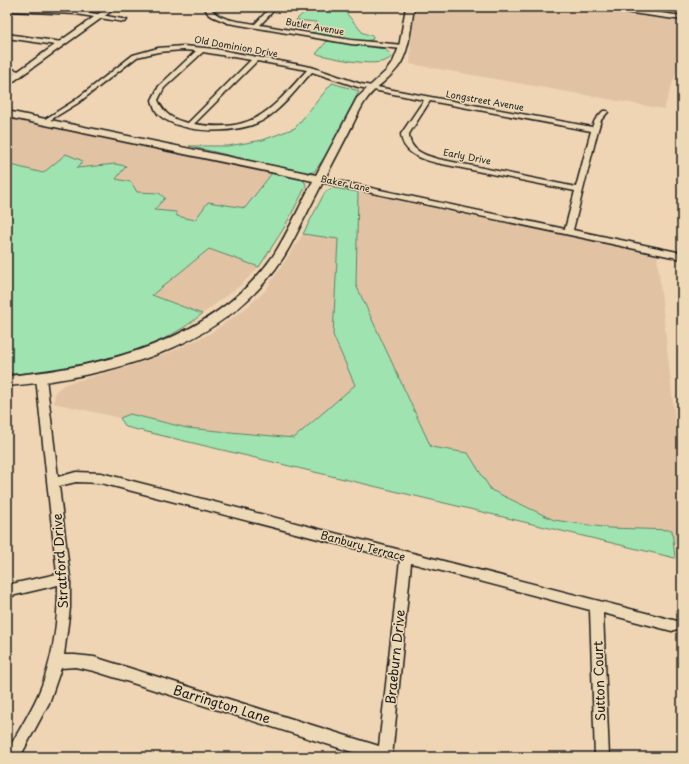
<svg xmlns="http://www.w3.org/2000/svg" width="689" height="764" font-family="'Playpen Sans',sans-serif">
<rect width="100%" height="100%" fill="#efd5b3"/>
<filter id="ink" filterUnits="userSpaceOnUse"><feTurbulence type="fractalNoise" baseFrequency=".025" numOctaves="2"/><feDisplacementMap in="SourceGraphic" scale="8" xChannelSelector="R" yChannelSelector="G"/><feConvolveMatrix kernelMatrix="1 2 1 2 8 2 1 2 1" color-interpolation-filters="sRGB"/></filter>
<g filter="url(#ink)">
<!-- built -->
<g fill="#e1c3a4">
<polygon points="415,7 595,7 682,22 682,54 664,109 410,64 412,14"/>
<polygon points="7,117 272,173 245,208 208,202 196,220 177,216 176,212 154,210 165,198 159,193 137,192 115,179 126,166 115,164 76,168 83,161 43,173 7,164"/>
<polygon points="358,192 657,255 682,486 682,545 554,520 491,490 468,453 431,447 356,285"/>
<polygon points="303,234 338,239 333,335 356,385 294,438 187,428 130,414 120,418 54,403 55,392 65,384 124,368 173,351 207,335 241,312 265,291"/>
<polygon points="209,249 259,267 241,285 202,314 151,295"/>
</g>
<!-- green -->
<g fill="#9fe4b0" stroke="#5e8066">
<polygon points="310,7 341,7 363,33 373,36 372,40 359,41 341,38 341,30 336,29 330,31 332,36 316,34 312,31 316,22 296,20"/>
<path d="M 327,41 L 385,49 L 392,56 C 381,71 332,57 316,54 Z"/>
<polygon points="332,83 359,91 332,147 314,172 305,173 189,146 228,146 263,140 295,128"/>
<path d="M 66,154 L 83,161 L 77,168 L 115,164 L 126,166 L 116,179 L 131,182 L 137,192 L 159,193 L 165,198 L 154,210 L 176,212 L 177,216 L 195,220 L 208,202 L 245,208 L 272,173 L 301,179 L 305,182 L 306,186 L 284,228 L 259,267 L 209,249 L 152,295 L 202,314 C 154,355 69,374 7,374 L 7,164 L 43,173 Z"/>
<polygon points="333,188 358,192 356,285 431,447 468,453 491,490 554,520 609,528 672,530 675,558 126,427 120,418 130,414 187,428 294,438 355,385 333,335 338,239 303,234 325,192"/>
</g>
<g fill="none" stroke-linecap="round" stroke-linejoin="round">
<defs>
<g id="street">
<polygon points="7,7 76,10 127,20 124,22 76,14 7,11"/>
<path d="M 204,7 L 210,7 C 218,21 240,21 255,24 L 271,7 L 277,7 L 260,25 L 351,40 L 403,45 L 406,47 L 403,49 L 351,44 L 228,23 L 209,15 Z"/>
<polygon points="7,34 62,42 65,44 62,46 7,38"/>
<path d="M 183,46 L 215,49 L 311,67 L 361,84 L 592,127 L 595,120 L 603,111 L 607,111 L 608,112 L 601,120 L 598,130 L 573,230 L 682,253 L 682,259 L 316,181 L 315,179 L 319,177 L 565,229 L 575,191 L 437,163 C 421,159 402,153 401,134 L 424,100 L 358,87 L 312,72 C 297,88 284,107 265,119 C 240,135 180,135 158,114 C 155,110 153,104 152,100 L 159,86 L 196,51 L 183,50 L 158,52 L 137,57 L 78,103 L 47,122 L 42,121 L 74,101 L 133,55 L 158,48 ZM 203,52 L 251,60 L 188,123 C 173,120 164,114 158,100 L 164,88 ZM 257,61 L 307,70 C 271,110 254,134 194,124 ZM 430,101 L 591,131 L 576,187 L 438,159 C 424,155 409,150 409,134 Z"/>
<polygon points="7,68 23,72 24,73 21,75 7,72"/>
<path d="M 41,374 L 46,378 L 58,477 L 76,472 L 101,473 L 677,621 L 678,625 L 677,629 L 672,631 L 603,613 L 609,757 L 595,757 L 590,610 L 411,563 L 392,757 L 368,757 L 94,671 L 75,667 L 61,668 L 49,703 L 20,757 L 7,757 L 7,752 C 17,733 29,715 38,695 C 53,662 58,621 58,585 L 7,597 L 7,585 L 57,574 L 36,378 ZM 76,482 L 101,483 L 400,560 L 379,746 L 94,657 L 75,655 L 64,655 L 70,608 L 70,578 L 59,486 Z"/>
</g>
<g id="secondary">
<polygon points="108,7 117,7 7,86 7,79"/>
<path d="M 406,7 L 414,7 C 411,25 410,47 401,63 C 392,78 375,86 366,100 C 361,107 357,116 353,124 C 338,154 322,183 307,213 C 299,228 292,244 283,258 C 224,349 108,377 7,386 L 7,376 C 103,367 214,341 273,256 C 288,233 300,205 313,181 L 7,117 L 7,111 L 316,175 L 357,98 L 386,71 L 393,62 L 399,47 Z"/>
<polygon points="599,7 620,7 682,16 682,20 603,9"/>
</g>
</defs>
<!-- street casing -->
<use href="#street" stroke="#1c1c1c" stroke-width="3"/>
<!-- secondary casing -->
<use href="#secondary" stroke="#1c1c1c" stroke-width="3"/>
<!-- street -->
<use href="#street" fill="#eed9b7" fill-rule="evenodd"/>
<!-- secondary -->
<use href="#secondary" fill="#eed9b7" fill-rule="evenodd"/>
</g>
</g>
<g text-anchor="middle" stroke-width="3" stroke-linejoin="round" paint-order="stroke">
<!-- far-street labels -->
<g font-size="9" fill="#1c1c1c" stroke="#eed9b7">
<text transform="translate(315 27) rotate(10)" y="3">Butler Avenue</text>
<text transform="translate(236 47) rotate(10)" y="3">Old Dominion Drive</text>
<text transform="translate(485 101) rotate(10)" y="3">Longstreet Avenue</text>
<text transform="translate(467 157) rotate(11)" y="3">Early Drive</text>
<text transform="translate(345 184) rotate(12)" y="3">Baker Lane</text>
</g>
<!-- street labels -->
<g font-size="11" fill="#1c1c1c" stroke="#eed9b7">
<text transform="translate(363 546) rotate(15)" y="4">Banbury Terrace</text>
</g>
<!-- near-street labels -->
<g font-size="13" fill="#1c1c1c" stroke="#eed9b7">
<text transform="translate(60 561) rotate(-94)" y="5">Stratford Drive</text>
<text transform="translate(395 657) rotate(-84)" y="5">Braeburn Drive</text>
<text transform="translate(599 681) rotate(-92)" y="5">Sutton Court</text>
<text transform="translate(222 704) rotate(17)" y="5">Barrington Lane</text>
</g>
</g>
<!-- margin -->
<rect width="689" height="764" fill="none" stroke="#eed9b7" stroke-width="24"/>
<rect x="12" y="12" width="665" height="740" fill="none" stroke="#1c1c1c" stroke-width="1.5" filter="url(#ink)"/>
</svg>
